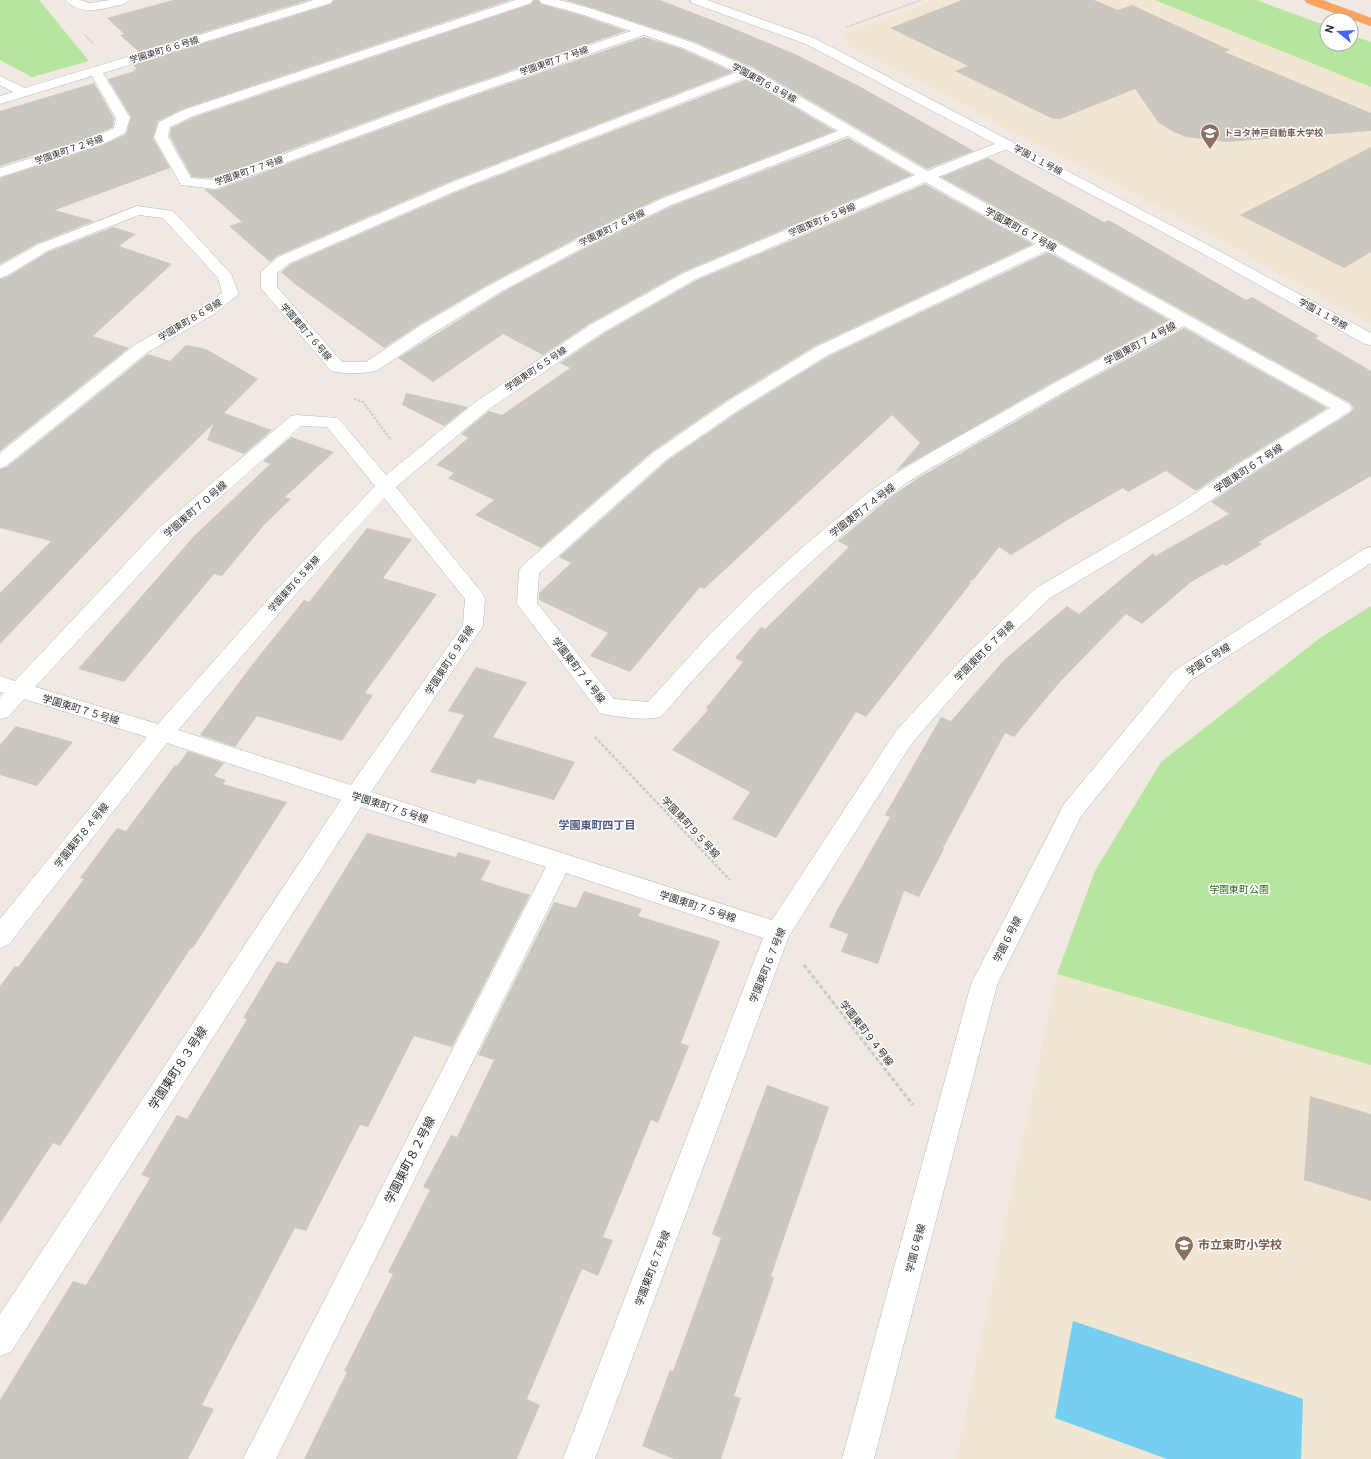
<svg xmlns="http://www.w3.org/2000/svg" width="1371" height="1459" font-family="Roboto,'Noto Sans JP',sans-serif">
<rect width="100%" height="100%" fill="#efe9e1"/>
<!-- education -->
<g fill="#f0e6d1">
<polygon points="936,0 1182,0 1371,79 1371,324 1183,220 843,42 847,32"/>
<polygon points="1057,974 1371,1065 1371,1459 956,1459"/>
</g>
<!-- green -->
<g fill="#b6e59e">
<polygon points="0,0 39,0 89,61 32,77 0,60"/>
<polygon points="1155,0 1256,0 1327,26 1327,44 1351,44 1351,35 1371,42 1371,87"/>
<polygon points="1371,606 1371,1065 1057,974 1095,871 1161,762 1320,638"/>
</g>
<!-- water -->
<polygon fill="#75cff0" points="1073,1321 1303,1399 1301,1459 1167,1459 1055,1418"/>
<!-- building -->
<g fill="#cbc7bf">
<polygon points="173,0 309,0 139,52 120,35 124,34 107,18"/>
<polygon points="334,0 510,0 183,109 158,121 153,138 170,168 55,210 94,221 36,244 0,264 0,178 103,145 126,134 131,117 108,79 135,71 133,70 137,69 133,65 331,4"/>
<polygon points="534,0 538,0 541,4 581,15 626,31 437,96 214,178 192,177 170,137 171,128 194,117 531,4"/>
<polygon points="565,0 660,0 735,29 797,55 859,86 974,151 927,169 754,68 692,41 589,7"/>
<polygon points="962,0 1094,0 1118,10 1132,5 1230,50 1225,52 1371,113 1371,131 1226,142 1186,137 1172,131 1158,122 1135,89 1060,119 1053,119 955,71 968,66 890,28"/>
<polygon points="644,37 682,49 733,72 449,182 277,256 270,262 229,226 242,222 204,189 216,190 449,104"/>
<polygon points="747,79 835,131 660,198 577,238 489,284 422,323 384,348 296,285 281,272 291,264 461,190"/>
<polygon points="94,83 114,118 113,127 92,137 0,166 0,111"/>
<polygon points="848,138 912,175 683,272 589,324 543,355 503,334 433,382 398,358 503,292 589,246 672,206"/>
<polygon points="1371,147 1371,252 1344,268 1240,215"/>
<polygon points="988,158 1104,222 1109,220 1246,300 1252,297 1319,336 1315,338 1371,371 1371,476 1259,542 1262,544 1226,566 1223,564 1191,582 1142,624 1126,614 1059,683 1014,737 1005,733 943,848 944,849 919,897 904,891 878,964 841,952 848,934 829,927 837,910 890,817 885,815 941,717 951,721 1004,660 1067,606 1079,614 1153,553 1155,556 1229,514 1211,502 1257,471 1350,413 1354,408 1350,403 941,177"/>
<polygon points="925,184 1033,244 815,346 727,400 653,451 541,548 475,515 494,500 448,478 454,473 436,465 468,438 461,434 489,411 502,415 570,368 560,363 603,334 697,280"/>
<polygon points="113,227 136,234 119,246 172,264 93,336 129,348 0,451 0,279 7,277 48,252"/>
<polygon points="1048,252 1169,320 1050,384 895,472 920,443 892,415 704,589 700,587 630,672 590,656 608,633 539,600 539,593 571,563 559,557 667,461 741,410 829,356"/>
<polygon points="1184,328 1327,408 1241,461 1196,491 1166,471 1128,492 1123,488 1071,518 1011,555 999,547 974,579 969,582 971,583 866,717 856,712 776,838 732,819 750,792 672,750 708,710 706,708 743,662 735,658 761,627 765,629 849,547 838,541 889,498 918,478 1063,394"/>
<polygon points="186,345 206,349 258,379 224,413 272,430 244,454 207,440 213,424 147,489 0,644 0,593 51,541 0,528 0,469 7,467 148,354 170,361"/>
<polygon points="406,393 468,407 444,426 402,405"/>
<polygon points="291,437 334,452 285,497 291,499 264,525 222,576 214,574 124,682 78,669 194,536 270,464 263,461"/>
<polygon points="367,528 412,539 383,578 437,594 365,693 373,695 342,741 257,716 235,747 200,735 251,666 304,600 309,602"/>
<polygon points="476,667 527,682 493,737 575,762 554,800 478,779 475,784 430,772 464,715 448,711"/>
<polygon points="16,726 73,742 37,786 0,775 0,745"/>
<polygon points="188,751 224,763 214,776 226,780 223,784 287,802 193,948 191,948 60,1146 53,1143 0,1224 0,986 15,966 18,967 84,879 80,878 117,828 126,831 175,765 177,766"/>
<polygon points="367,833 456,857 458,852 491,861 481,880 530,895 452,1047 414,1036 368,1127 360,1125 306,1231 295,1228 202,1405 214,1409 188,1459 0,1459 0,1400 73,1281 86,1285 150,1178 141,1175 177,1115 187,1119 247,1019 243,1018 277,961 287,964"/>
<polygon points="584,891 642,909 638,916 720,941 681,1043 689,1046 658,1123 651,1120 603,1237 613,1240 598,1276 582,1269 527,1399 540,1405 517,1459 304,1459 347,1372 344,1371 393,1274 388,1272 430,1190 423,1187 451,1135 457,1137 494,1060 478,1055 554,902 576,908"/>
<polygon points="767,1085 829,1107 771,1276 774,1278 734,1396 741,1398 721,1459 674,1459 642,1446 670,1370 673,1371 721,1238 712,1234"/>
<polygon points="1310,1096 1371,1114 1371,1201 1304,1180"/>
</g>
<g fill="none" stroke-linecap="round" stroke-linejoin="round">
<defs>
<g id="street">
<path d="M 66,0 L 80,0 L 90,3 L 110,0 L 129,0 C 126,4 120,5 115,6 C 100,10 77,15 66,0 Z"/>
<polygon points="314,0 333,0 331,3 103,73 130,118 125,133 103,144 0,177 0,168 93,138 114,128 116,118 92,76 0,104 0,96 13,92 0,85 0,76 25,88"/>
<path d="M 515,0 L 533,0 L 531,3 L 193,116 L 170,127 L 168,137 L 191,178 L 214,180 L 438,97 L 631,31 L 581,14 L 541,3 L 539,0 L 559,0 L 589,8 L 691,42 L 753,69 L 927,171 L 1002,141 L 1007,140 L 1012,141 L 1014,144 L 1012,147 L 938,177 L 1349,404 L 1352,408 L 1349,412 L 1256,470 L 1192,513 L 1050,598 L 978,667 L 912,743 L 789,936 L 595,1459 L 563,1459 L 763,938 L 566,873 L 276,1459 L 243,1459 L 546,867 L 361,807 L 11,1352 L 0,1356 L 0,1314 L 341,800 L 167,743 L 9,944 L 0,948 L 0,919 L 147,737 L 24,699 L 8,717 L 0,719 L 0,697 L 4,693 L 0,692 L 0,676 L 15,681 L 159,528 L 291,416 L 297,415 L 338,418 L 386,475 L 477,401 L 590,325 L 684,273 L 915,175 L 848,136 L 671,205 L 588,245 L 502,291 L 435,332 L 376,371 C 363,374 344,374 331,371 L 261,288 L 261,272 L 278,257 L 450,183 L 737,72 L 683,48 L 644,35 L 448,103 L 215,189 L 181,185 L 154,137 L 159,122 L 183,110 ZM 747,77 L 838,131 L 661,199 L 578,239 L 490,285 L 423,324 L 366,362 L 342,362 L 277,287 L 277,273 L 290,263 L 460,189 ZM 925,182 L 1036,244 L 816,347 L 728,401 L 654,452 L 522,566 L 519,571 L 517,604 L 600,713 C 615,717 646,721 661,717 C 718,650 780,586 848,530 C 863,517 878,504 894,492 C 924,470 958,453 990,434 C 1054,397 1119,361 1184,326 L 1330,408 L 1242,462 L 1178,505 L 1036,588 L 964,657 L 896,731 L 772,920 L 371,792 L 483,626 L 485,598 L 482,593 L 396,487 L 489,409 L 602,333 L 696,279 ZM 1048,250 L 1172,320 L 1051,385 L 935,450 L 895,474 L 869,492 L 804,546 L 756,589 L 710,634 L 648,702 L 614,699 L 537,603 L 539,573 L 666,460 L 740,409 L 828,355 ZM 301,426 L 327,427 L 375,486 L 281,585 L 158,724 L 35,687 L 173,538 ZM 384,498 L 465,599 L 463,625 L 351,785 L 178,730 L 295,595 Z"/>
<polygon points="137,206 173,211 231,274 239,294 214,314 148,352 6,466 0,468 0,453 136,344 202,308 222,293 218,278 163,218 139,215 47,251 6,276 0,278 0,266 37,245"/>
</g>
<g id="secondary">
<polygon points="690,0 707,0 814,38 1210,246 1371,333 1371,345 1365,344 1200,252 806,44 692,3"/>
<polygon points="1371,547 1371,563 1190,681 1081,816 997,985 874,1459 842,1459 971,984 1064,804 1174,671 1364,549"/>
</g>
<polygon id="highway" points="1305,0 1322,0 1371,18 1371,26 1307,3"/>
</defs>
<!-- street casing -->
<use href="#street" stroke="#b4b7c1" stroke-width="1"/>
<!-- secondary casing -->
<use href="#secondary" stroke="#b4b7c1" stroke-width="1"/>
<!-- highway casing -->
<use href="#highway" stroke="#c9c9c9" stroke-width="1"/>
<!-- path-far3 -->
<g stroke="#c9c9c9" stroke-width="1.5" stroke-dasharray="2 1" stroke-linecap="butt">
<polyline points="847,27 921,0"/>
<polyline points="85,35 93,43"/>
</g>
<!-- path-far2 -->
<polyline stroke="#c9c9c9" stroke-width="2" stroke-dasharray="2.5 1.5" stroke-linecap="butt" points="354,399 363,402 391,440"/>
<!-- path-far1 -->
<polyline stroke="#c9c9c9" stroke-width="2.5" stroke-dasharray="3 2" stroke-linecap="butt" points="595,737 730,880"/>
<!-- path -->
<polyline stroke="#c9c9c9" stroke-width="3" stroke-dasharray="4 2.5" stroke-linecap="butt" points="804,965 913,1105"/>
<!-- street -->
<use href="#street" fill="#fff" fill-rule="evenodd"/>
<!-- secondary -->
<use href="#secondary" fill="#fff" fill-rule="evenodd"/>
<!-- highway -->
<use href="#highway" fill="#ffa35c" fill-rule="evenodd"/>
</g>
<!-- icons -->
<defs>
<symbol id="school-pin" viewBox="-11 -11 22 30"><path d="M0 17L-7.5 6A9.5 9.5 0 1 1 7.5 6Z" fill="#8d6e63" stroke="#fff"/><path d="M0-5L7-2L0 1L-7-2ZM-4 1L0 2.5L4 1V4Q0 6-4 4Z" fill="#fff"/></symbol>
</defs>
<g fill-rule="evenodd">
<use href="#school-pin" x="1199" y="122" width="22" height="30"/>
<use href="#school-pin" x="1173" y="1234" width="22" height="30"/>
</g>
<g text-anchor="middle" stroke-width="3" stroke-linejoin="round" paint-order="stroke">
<!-- far-street labels -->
<g font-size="9" fill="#2e2e2e" stroke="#fff">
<text transform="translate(164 50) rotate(-17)" y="3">学園東町６６号線</text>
<text transform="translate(554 61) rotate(-19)" y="3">学園東町７７号線</text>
<text transform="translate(764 83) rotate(29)" y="3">学園東町６８号線</text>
<text transform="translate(69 150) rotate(-19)" y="3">学園東町７２号線</text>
<text transform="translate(1038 160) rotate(28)" y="3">学園１１号線</text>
<text transform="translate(249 171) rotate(-19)" y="3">学園東町７７号線</text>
<text transform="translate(822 220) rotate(-23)" y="3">学園東町６５号線</text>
<text transform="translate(612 228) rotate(-26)" y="3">学園東町７６号線</text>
<text transform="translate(1323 314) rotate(29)" y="3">学園１１号線</text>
<text transform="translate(190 320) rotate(-31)" y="3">学園東町８６号線</text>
<text transform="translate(306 332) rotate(49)" y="3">学園東町７６号線</text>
<text transform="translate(536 369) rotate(-34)" y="3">学園東町６５号線</text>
<text transform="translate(294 584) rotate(-48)" y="3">学園東町６５号線</text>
</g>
<!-- far-education labels -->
<g font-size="9" font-weight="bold" fill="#785e54" stroke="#fff" text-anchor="start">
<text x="1224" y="136">トヨタ神戸自動車大学校</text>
</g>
<!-- street labels -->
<g font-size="10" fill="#2e2e2e" stroke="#fff">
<text transform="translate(1021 229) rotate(29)" y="4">学園東町６７号線</text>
<text transform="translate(1140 343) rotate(-28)" y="4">学園東町７４号線</text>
<text transform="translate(1248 468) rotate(-33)" y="4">学園東町６７号線</text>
<text transform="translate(195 509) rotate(-41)" y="4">学園東町７０号線</text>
<text transform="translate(862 510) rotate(-38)" y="4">学園東町７４号線</text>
<text transform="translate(984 651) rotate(-45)" y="4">学園東町６７号線</text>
<text transform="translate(1208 659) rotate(-33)" y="4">学園６号線</text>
<text transform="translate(449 660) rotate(-57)" y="4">学園東町６９号線</text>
<text transform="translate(579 670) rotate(52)" y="4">学園東町７４号線</text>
<text transform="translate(81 709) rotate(17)" y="4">学園東町７５号線</text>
<text transform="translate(390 807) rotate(18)" y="4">学園東町７５号線</text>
<text transform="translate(691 827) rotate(47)" y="4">学園東町９５号線</text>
<text transform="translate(81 835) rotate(-51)" y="4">学園東町８４号線</text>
<text transform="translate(698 906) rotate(18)" y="4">学園東町７５号線</text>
<text transform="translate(1007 939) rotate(-63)" y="4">学園６号線</text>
<text transform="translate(767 965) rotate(-68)" y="4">学園東町６７号線</text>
<text transform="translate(867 1033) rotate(52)" y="4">学園東町９４号線</text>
<text transform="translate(915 1248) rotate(-75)" y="4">学園６号線</text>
<text transform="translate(652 1268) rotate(-69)" y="4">学園東町６７号線</text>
</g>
<!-- park labels -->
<g font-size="10" fill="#2c6e1b" stroke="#fff">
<text x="1239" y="893">学園東町公園</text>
</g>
<!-- neighbourhood labels -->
<g font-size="11" font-weight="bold" fill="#4d5680" stroke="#fff">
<text x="597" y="829">学園東町四丁目</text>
</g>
<!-- near-street labels -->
<g font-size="12" fill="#2e2e2e" stroke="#fff">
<text transform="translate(178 1068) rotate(-57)" y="4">学園東町８３号線</text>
<text transform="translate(410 1160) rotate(-63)" y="4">学園東町８２号線</text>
</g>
<!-- near-education labels -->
<g font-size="12" font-weight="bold" fill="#785e54" stroke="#fff" text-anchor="start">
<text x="1198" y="1249">市立東町小学校</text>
</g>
</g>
<!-- north arrow -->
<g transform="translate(1339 32) rotate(288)"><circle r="19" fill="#ffffff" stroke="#ababab"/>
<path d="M0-3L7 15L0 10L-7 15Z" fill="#4264fb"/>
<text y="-6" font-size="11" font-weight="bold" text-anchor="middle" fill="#2e2e2e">N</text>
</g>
</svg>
